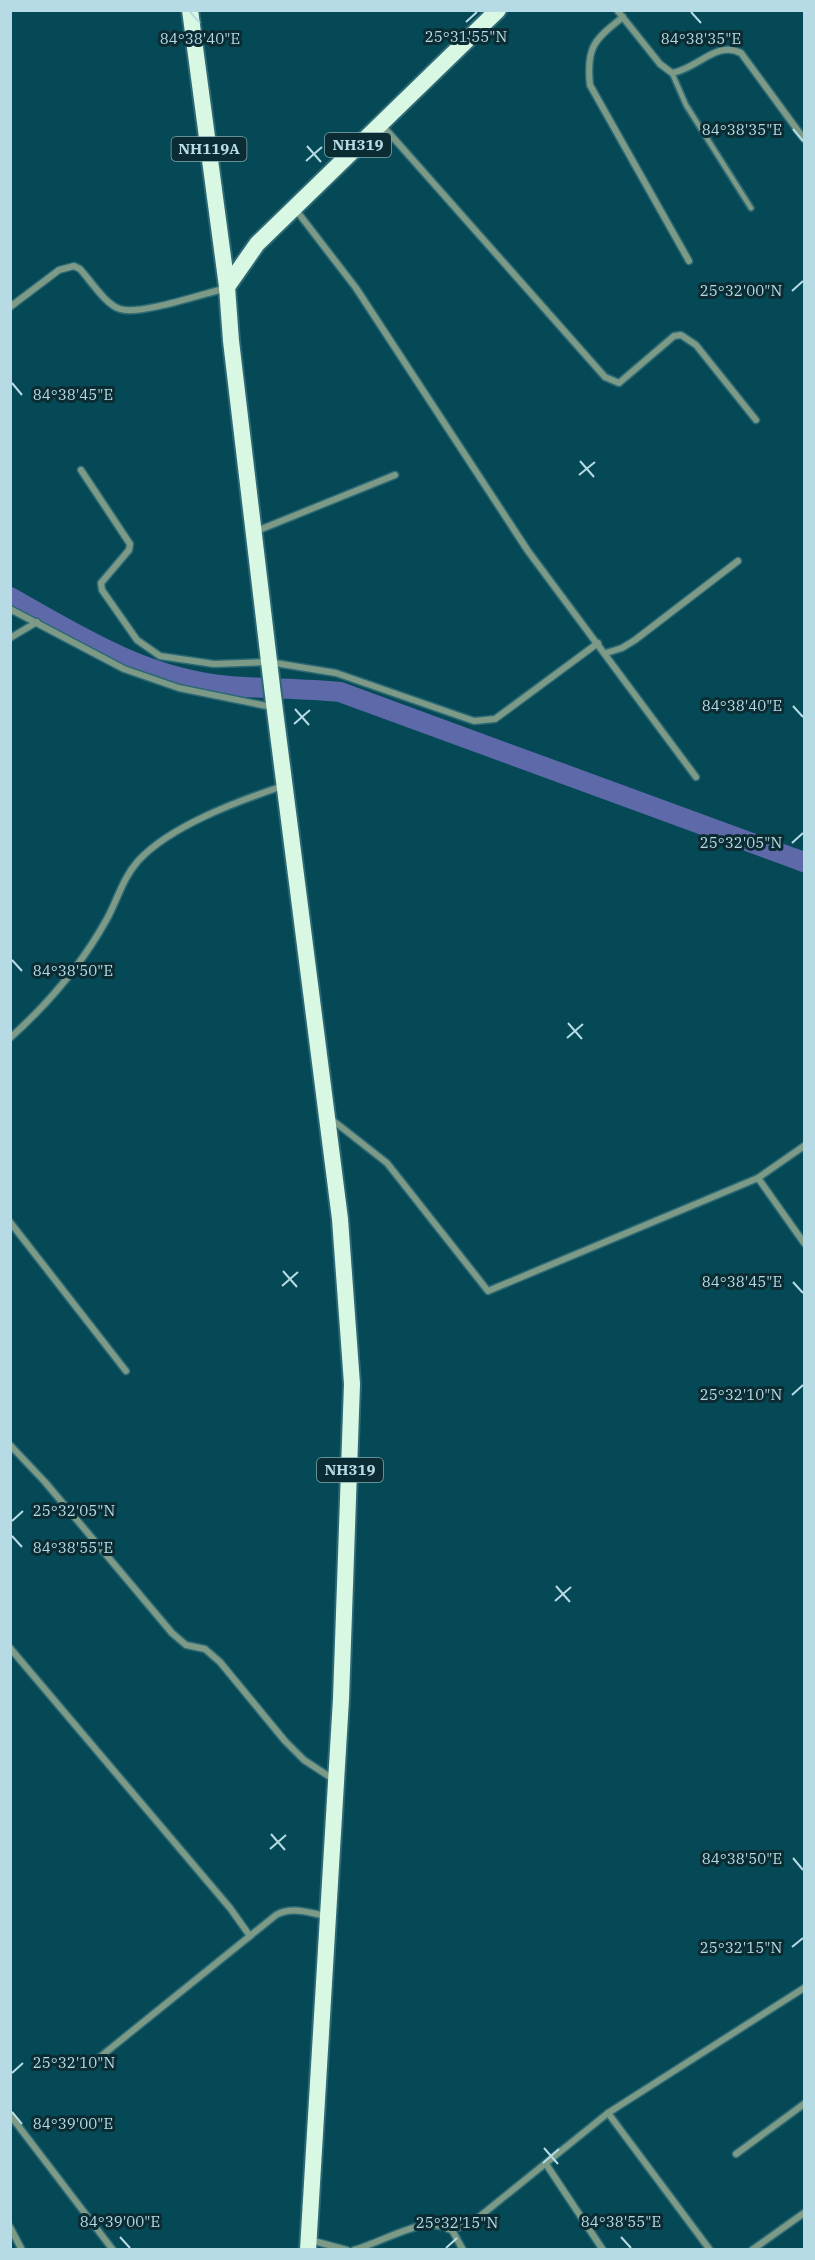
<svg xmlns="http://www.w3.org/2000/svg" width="815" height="2260" font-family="'IBM Plex Serif',serif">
<rect width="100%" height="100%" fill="#054956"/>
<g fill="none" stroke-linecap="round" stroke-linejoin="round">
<!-- canal -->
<path stroke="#5d69a9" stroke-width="20" d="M 10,597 C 81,637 146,679 230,686 C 267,689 302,688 340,692 L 804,862"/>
<defs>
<polyline id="service" points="672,73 686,105 751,208"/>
<g id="minor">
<path d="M 617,10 L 660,64 L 672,73 C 697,69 717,40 741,53 L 804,139"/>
<path d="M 623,17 C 594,40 586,47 590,85 L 689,261"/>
<polyline points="382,125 605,377 619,383 674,336 681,335 696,345 756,420"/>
<polyline points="296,210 356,288 528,551 696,777"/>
<path d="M 10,307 L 59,270 L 74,266 L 80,269 C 91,281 105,304 120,309 C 139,316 205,293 227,288"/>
<polyline points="81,470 130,544 129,550 101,583 102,590 137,640 160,656 214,664 269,662 336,673 474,721 495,719 598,643"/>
<polyline points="254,532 395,475"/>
<polyline points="10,609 124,669 179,688 272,707"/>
<polyline points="10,638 37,622"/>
<polyline points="606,653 622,648 635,640 738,561"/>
<path d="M 10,1038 C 48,1004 84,961 108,917 C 118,898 123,878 138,861 C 170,826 238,801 283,786"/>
<polyline points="331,1119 387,1163 488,1291 758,1178 804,1146"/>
<polyline points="758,1178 804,1243"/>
<polyline points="10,1222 126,1371"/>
<polyline points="10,1445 45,1482 172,1633 186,1645 205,1649 220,1662 285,1741 304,1760 333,1779"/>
<polyline points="10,1648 230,1908 250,1936"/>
<path d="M 100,2057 L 276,1915 C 292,1906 309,1913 327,1916"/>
<polyline points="608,2113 710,2250"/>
<polyline points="10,2115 113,2250"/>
<polyline points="736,2154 804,2104"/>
<polyline points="546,2164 603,2250"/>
<polyline points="10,2227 22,2250"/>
<polyline points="448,2229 452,2230 463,2250"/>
<polyline points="310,2240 347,2250"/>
<path d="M 354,2250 C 375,2244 407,2227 425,2225 C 447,2223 449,2235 474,2221 L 608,2113 L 804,1988"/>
<polyline points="752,2250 804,2213"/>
</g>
<g id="trunk">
<polyline points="190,10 227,287 231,341 273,695 340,1219 352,1384 341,1699 308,2250"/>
<polyline points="227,287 257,244 498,10"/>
</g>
</defs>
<!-- service casing -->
<use href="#service" stroke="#2c6975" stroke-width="8"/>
<!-- minor casing -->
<use href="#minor" stroke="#2c6975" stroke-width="9"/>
<!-- trunk casing -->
<use href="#trunk" stroke="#2c6975" stroke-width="20"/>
<!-- service -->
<use href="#service" stroke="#7c9a85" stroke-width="4.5"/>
<!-- minor -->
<use href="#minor" stroke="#7c9a85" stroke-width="6"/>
<!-- trunk -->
<use href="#trunk" stroke="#d9f8e4" stroke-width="16"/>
</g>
<!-- ticks -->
<path fill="none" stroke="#b7dbe4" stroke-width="2" d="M 190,12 L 200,23M 691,12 L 701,23M 466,22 L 477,12M 793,129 L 803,141M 307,146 L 321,162M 306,161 L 322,147M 792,291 L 803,281M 12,383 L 22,395M 580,461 L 594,477M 579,475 L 595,462M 793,706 L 803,717M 295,709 L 309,725M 294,724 L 310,710M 792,843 L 803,833M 12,960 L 22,971M 568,1023 L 582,1039M 567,1038 L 583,1024M 283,1271 L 297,1287M 793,1282 L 803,1293M 282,1286 L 298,1272M 792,1395 L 803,1385M 12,1521 L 23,1511M 12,1536 L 22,1547M 556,1586 L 570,1602M 555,1601 L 571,1587M 271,1834 L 285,1850M 270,1849 L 286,1835M 793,1858 L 803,1870M 792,1947 L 803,1938M 12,2073 L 23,2063M 12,2112 L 22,2124M 544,2148 L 558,2164M 543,2163 L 559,2149M 120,2237 L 130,2248M 621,2237 L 631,2248M 446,2248 L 457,2238"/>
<g text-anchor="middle" stroke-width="6" stroke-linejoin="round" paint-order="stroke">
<!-- shield labels -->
<g fill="#0b2c33" stroke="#83a6af" stroke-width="1.5">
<rect x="325" y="133" width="66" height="24" rx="4.5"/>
<rect x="171.5" y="137" width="75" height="24" rx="4.5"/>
<rect x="317" y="1458" width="66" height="24" rx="4.5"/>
</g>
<g font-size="15" font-weight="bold" fill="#b7dbe4">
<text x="358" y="150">NH319</text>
<text x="209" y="154">NH119A</text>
<text x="350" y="1475">NH319</text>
</g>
</g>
<g font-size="15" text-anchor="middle" fill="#b7dbe4" stroke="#0b2c33" stroke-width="6" stroke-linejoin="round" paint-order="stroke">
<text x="466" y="42">25°31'55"N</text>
<text x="200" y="44">84°38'40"E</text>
<text x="701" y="44">84°38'35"E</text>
<text x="742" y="135">84°38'35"E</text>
<text x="741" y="296">25°32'00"N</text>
<text x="73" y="400">84°38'45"E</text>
<text x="742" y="711">84°38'40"E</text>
<text x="741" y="848">25°32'05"N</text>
<text x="73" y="976">84°38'50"E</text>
<text x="742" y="1287">84°38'45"E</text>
<text x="741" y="1400">25°32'10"N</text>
<text x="74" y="1516">25°32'05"N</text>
<text x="73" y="1553">84°38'55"E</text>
<text x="742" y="1864">84°38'50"E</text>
<text x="741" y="1953">25°32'15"N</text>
<text x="74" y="2068">25°32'10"N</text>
<text x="73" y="2129">84°39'00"E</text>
<text x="120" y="2227">84°39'00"E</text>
<text x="621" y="2227">84°38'55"E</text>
<text x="457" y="2228">25°32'15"N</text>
</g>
<!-- border -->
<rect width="815" height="2260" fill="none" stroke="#b7dbe4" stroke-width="24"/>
</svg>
